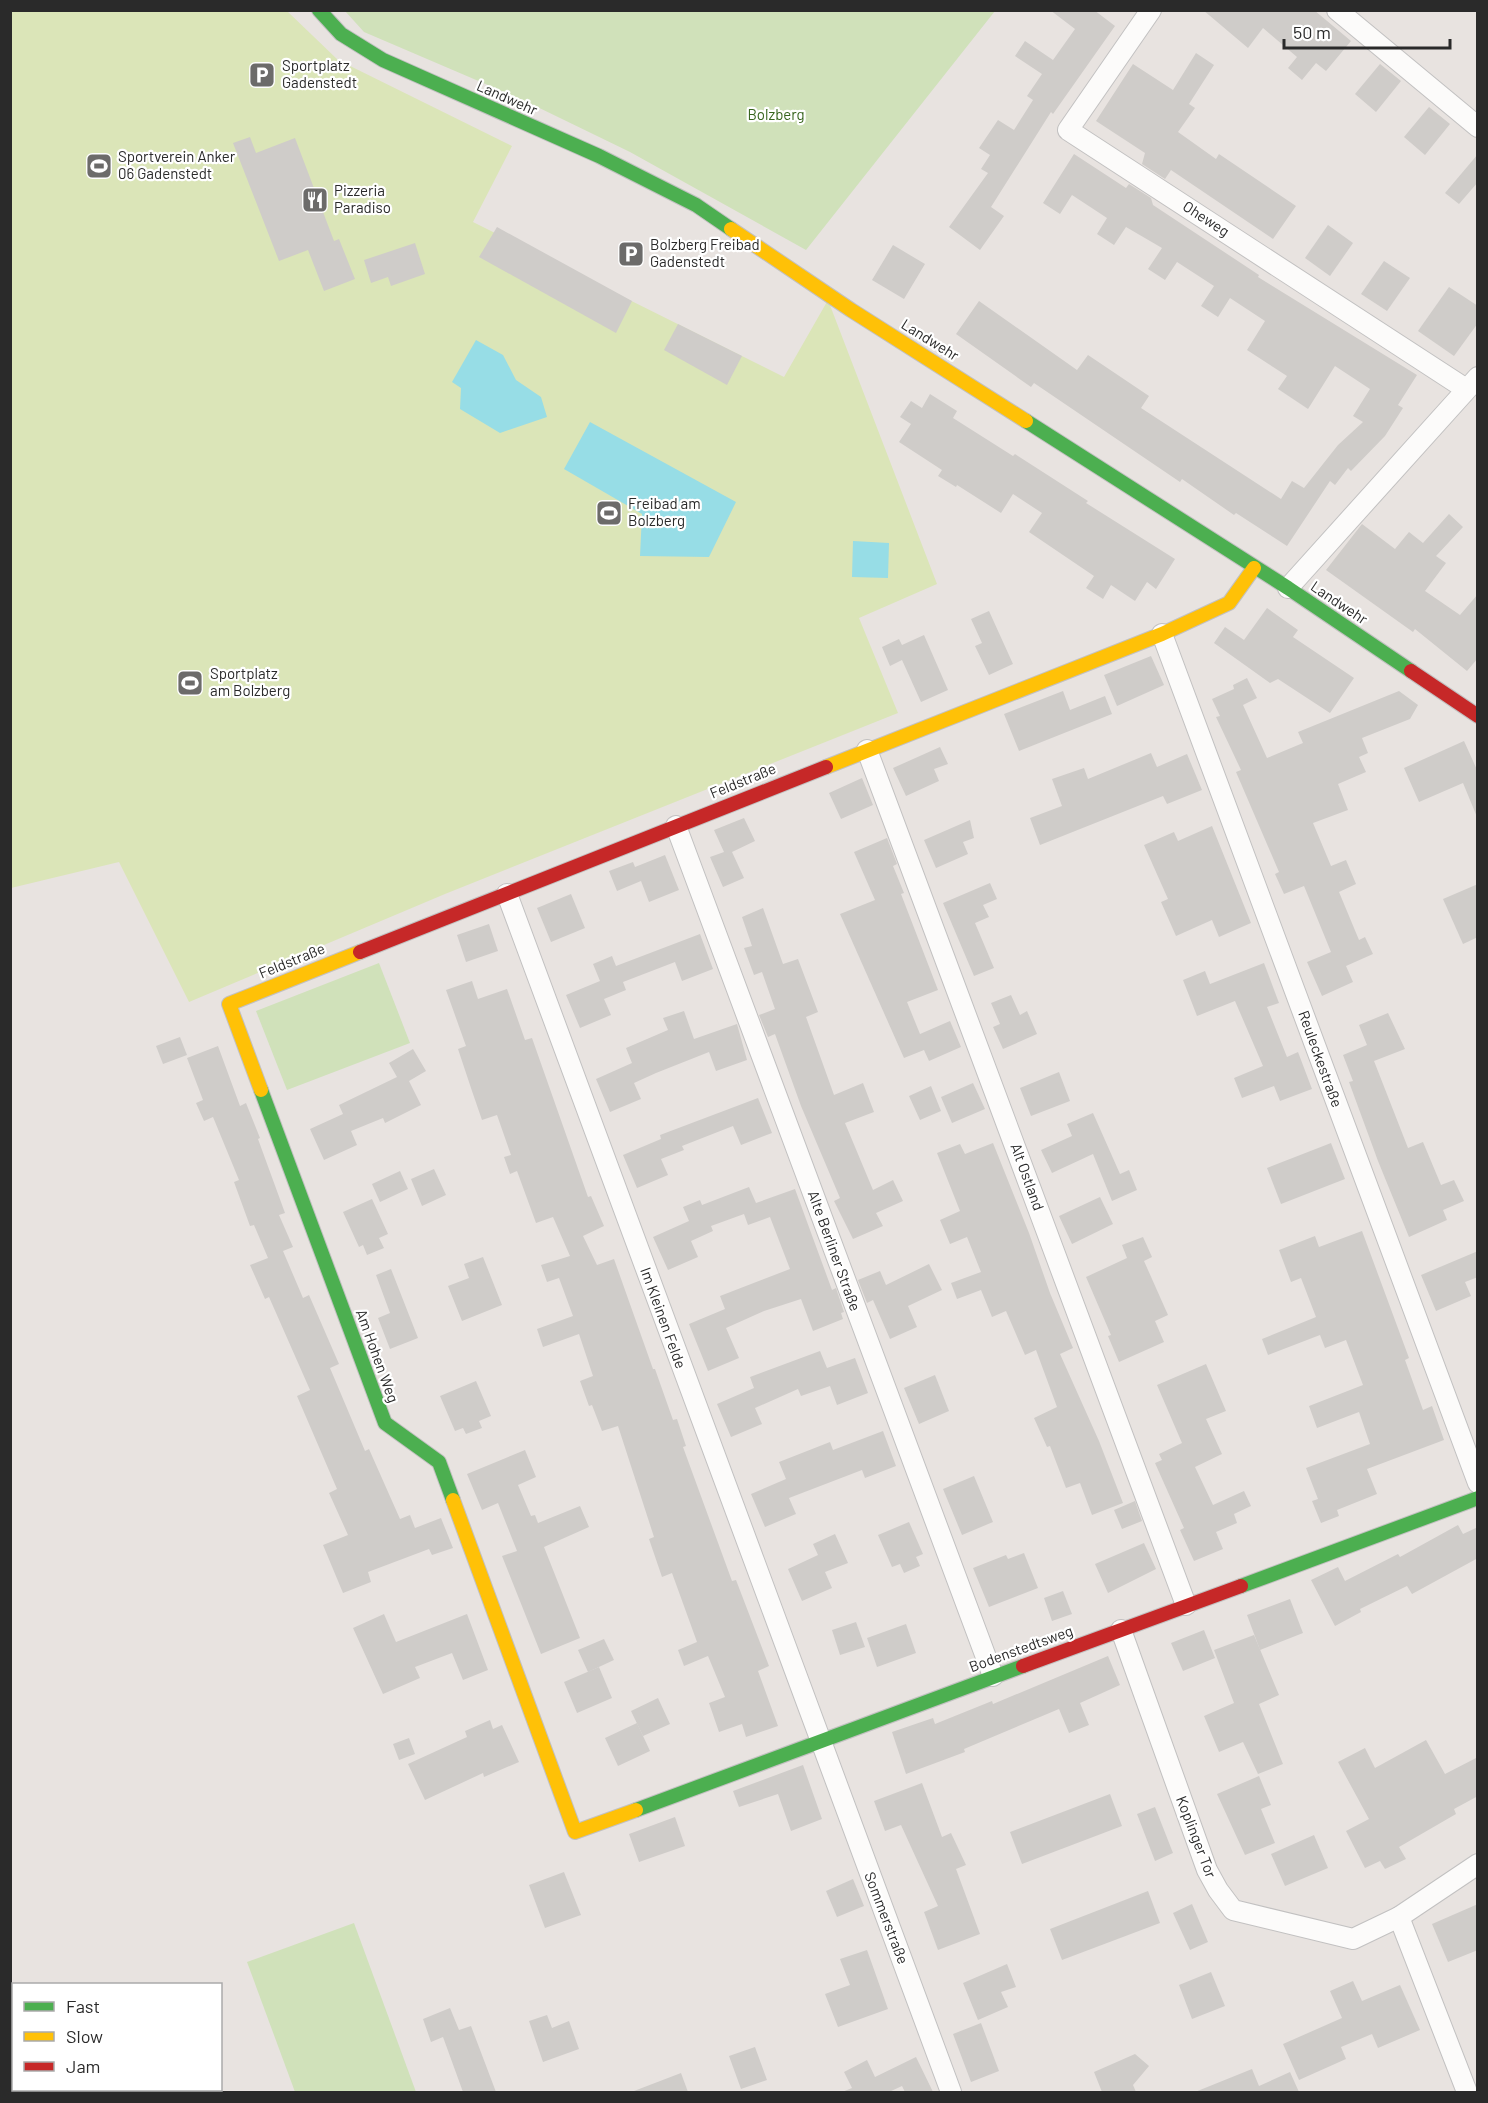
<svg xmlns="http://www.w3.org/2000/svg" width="1488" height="2103" font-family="Barlow,sans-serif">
<rect width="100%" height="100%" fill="#e8e3e0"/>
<!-- green -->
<g fill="#d0e1ba">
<polygon points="345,11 995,11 806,250 630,152 525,101 364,32"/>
<polygon points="379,963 410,1043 287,1090 256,1011"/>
<polygon points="354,1923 416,2092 295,2092 247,1962"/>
</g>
<!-- pitch -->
<polygon fill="#dbe5b8" points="11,11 287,11 338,60 512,146 473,222 784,377 828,300 937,584 859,618 898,713 445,894 189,1002 119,862 11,888"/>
<!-- water -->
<g fill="#97dde6">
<polygon points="476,340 503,355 516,380 541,397 547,417 500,433 460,409 461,388 452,382"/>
<polygon points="590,422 736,502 709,557 640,556 642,514 564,469"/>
<polygon points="853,541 889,543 888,578 852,577"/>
</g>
<!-- building -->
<g fill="#cfccc9">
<polygon points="1050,10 1094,10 1115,26 1053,114 1051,112 991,207 1004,216 980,250 949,227 988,173 981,169 990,155 979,148 998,120 1014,130 1033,100 1027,96 1042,74 1015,56 1025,41 1053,60 1075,29"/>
<polygon points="1203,10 1314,10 1351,41 1326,71 1316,63 1302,80 1288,68 1297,57 1263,28 1248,48"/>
<polygon points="1196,53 1214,65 1189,104 1195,108 1178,132 1216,159 1219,154 1296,206 1273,239 1171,170 1165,179 1142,164 1145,153 1096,121 1133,64 1173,90"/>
<polygon points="1380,64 1401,81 1376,112 1355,94"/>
<polygon points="1429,107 1450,124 1425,155 1404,137"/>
<polygon points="250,137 256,153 295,138 334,241 339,239 355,279 324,291 308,250 279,261 233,143"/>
<polygon points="1074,154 1126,188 1129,184 1151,198 1153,205 1259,275 1258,277 1417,375 1398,405 1403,408 1385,436 1351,471 1348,468 1335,485 1330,481 1287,546 1236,513 1234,515 1182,479 1180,482 1034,383 1031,387 956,334 979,301 1077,370 1088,355 1149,396 1141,408 1281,499 1292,481 1304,488 1338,445 1363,422 1353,416 1370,389 1335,366 1308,409 1278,389 1287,376 1247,350 1265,321 1230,298 1218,317 1201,306 1214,286 1177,262 1165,280 1148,269 1162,248 1126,227 1114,245 1097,234 1107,218 1072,195 1060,214 1043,203"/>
<polygon points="1478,154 1478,182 1459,204 1445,193"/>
<polygon points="1328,225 1353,243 1330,276 1305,258"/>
<polygon points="497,227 632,301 616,333 479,257"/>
<polygon points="415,243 425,274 391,286 388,277 371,283 364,260"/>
<polygon points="893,245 925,264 904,299 872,280"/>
<polygon points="1384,261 1410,278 1387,311 1361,294"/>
<polygon points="1449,287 1478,306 1478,323 1454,356 1418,331"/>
<polygon points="678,324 742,356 727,385 664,350"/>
<polygon points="930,394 957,411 953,418 1013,456 1015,454 1088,501 1086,503 1175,559 1156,589 1147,582 1135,601 1111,585 1103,599 1086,588 1094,576 1029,532 1042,513 1013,494 1001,513 957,485 956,487 938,476 942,470 899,442 911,424 900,417 911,401 922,408"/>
<polygon points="1449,514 1463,527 1436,556 1446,563 1425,591 1460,615 1478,594 1478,658 1467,671 1415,629 1413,632 1326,570 1362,524 1395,549 1409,532 1423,543"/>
<polygon points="1267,608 1298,630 1293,637 1354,678 1330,713 1278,679 1270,683 1214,643 1225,627 1244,640"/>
<polygon points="989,611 1013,664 989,675 975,646 982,643 971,619"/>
<polygon points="924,635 948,690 921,702 902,660 890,666 882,647 899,639 902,645"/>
<polygon points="1151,656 1164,685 1117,706 1104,675"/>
<polygon points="1247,678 1257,698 1243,705 1267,758 1303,743 1298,732 1399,691 1418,705 1410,719 1362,738 1368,753 1359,757 1366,772 1338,784 1348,810 1313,823 1331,866 1346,860 1356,884 1339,892 1359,940 1365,937 1373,954 1346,966 1353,982 1322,996 1307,962 1331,952 1304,886 1284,894 1275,874 1279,872 1236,772 1241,770 1216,717 1220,716 1212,699 1234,689 1233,685"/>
<polygon points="1063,691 1070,710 1105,696 1112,714 1019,751 1004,714"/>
<polygon points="1464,741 1478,772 1477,817 1463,783 1419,802 1404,768"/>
<polygon points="940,747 948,764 934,769 939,781 906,796 893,768"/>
<polygon points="1151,753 1157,767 1187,754 1202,790 1167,804 1163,796 1040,845 1030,818 1062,806 1052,779 1084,768 1088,779"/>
<polygon points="862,778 873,805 841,819 829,793"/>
<polygon points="744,818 755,841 732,852 744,878 723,887 710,857 724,852 714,830"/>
<polygon points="970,820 974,838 963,842 968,854 936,868 924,840"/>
<polygon points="1212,826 1251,923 1219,937 1212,920 1176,936 1161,902 1168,899 1144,845 1174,832 1178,841"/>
<polygon points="887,838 897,864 893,866 904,893 901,894 938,990 907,1002 920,1034 950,1021 961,1047 929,1061 924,1050 904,1058 840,914 875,900 854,852"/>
<polygon points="665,855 679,890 649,902 641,881 617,891 609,871 633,862 635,867"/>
<polygon points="990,883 997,899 983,905 989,917 975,923 994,968 974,976 943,903"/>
<polygon points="1478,884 1478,937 1463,944 1443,899"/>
<polygon points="571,894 585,928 551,942 537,908"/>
<polygon points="763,908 783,964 798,959 818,1012 806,1017 834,1095 863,1083 874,1112 845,1123 873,1190 893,1180 903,1201 876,1213 883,1226 853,1239 834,1201 840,1198 801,1106 775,1034 768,1037 759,1015 775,1009 762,972 754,975 744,948 752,946 742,917"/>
<polygon points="489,924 498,951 466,962 457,935"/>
<polygon points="700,934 713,969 682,981 675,962 623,982 626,990 604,999 611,1015 580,1028 566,995 600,981 593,964 612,956 616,966"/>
<polygon points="1264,963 1279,1003 1267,1007 1287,1057 1298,1052 1312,1089 1280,1101 1274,1086 1242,1098 1234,1078 1263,1066 1235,1001 1197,1016 1183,980 1205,971 1210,984"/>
<polygon points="472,981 478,999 507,989 525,1040 532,1038 588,1197 591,1196 604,1226 583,1236 597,1265 614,1259 653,1369 655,1369 673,1420 677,1419 686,1446 683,1447 732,1581 736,1580 769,1666 758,1671 778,1726 746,1737 742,1724 719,1732 709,1703 725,1697 708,1656 684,1666 678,1650 697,1642 672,1573 662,1577 649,1539 654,1537 618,1426 602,1431 592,1405 589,1406 580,1381 593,1376 579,1334 543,1347 537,1329 573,1316 559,1278 547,1282 541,1265 570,1256 553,1217 536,1223 517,1171 510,1174 504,1157 511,1155 497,1115 482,1120 472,1091 458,1049 466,1046 446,990"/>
<polygon points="1011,995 1020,1015 1027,1011 1037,1034 1003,1049 993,1027 1000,1024 991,1003"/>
<polygon points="684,1011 694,1039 737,1024 747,1060 716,1071 709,1052 656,1073 634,1083 641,1099 610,1112 596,1079 632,1063 626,1048 668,1030 663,1018"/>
<polygon points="1388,1013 1405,1049 1374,1061 1408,1148 1423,1142 1441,1185 1454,1180 1464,1201 1443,1210 1447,1220 1409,1237 1378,1161 1349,1082 1353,1081 1343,1055 1367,1045 1359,1025"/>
<polygon points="180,1037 187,1055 163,1064 156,1046"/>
<polygon points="218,1046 240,1106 246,1103 260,1138 258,1139 285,1213 279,1215 293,1247 283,1251 303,1298 309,1295 339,1364 330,1368 365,1451 369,1449 400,1519 410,1515 415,1528 441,1518 453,1548 432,1555 429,1549 368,1572 371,1582 343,1593 323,1545 348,1535 329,1493 337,1489 297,1396 310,1390 269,1297 265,1299 250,1265 268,1258 254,1225 250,1226 234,1182 239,1180 213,1117 204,1121 196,1103 203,1100 187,1058"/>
<polygon points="413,1049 426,1071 409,1081 421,1105 385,1123 383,1118 351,1131 357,1145 324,1160 310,1129 343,1114 339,1105 397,1077 389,1063"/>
<polygon points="1059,1072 1070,1101 1031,1116 1020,1088"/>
<polygon points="973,1083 985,1109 952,1123 941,1097"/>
<polygon points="931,1086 941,1111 920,1120 909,1096"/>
<polygon points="758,1098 772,1133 741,1145 733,1126 682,1146 684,1150 661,1159 668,1175 637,1188 623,1155 661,1139 660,1135"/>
<polygon points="1093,1113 1120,1174 1129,1170 1137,1190 1112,1201 1093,1154 1052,1173 1041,1150 1072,1136 1067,1124"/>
<polygon points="993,1143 1029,1233 1050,1293 1073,1348 1060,1354 1099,1441 1123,1503 1092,1515 1080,1483 1066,1488 1050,1446 1047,1447 1034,1418 1057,1407 1036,1350 1025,1355 1006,1311 992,1317 981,1290 957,1299 951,1283 981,1272 967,1237 950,1244 940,1220 960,1211 937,1153 960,1144 965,1154"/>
<polygon points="1331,1143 1345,1179 1281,1204 1267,1168"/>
<polygon points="434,1169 446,1195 422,1206 411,1179"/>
<polygon points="400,1171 408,1189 380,1202 372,1184"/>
<polygon points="749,1187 756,1203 795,1189 832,1290 836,1288 844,1312 841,1313 843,1319 813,1331 801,1299 764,1311 726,1328 739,1358 708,1371 689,1324 725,1309 720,1296 790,1269 770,1217 748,1225 744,1214 711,1226 713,1231 691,1241 698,1257 668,1270 653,1237 689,1221 683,1207 700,1200 702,1205"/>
<polygon points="1100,1197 1113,1224 1072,1244 1059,1216"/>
<polygon points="372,1199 388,1234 379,1238 384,1248 367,1255 363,1245 359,1247 343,1212"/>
<polygon points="1362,1231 1409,1358 1405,1360 1423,1410 1432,1406 1444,1440 1367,1469 1377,1494 1337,1510 1339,1516 1321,1523 1312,1501 1318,1499 1306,1468 1370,1444 1359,1412 1317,1428 1309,1406 1363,1385 1346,1340 1325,1348 1320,1335 1268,1355 1262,1339 1316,1317 1301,1278 1291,1282 1279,1250 1315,1236 1319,1247"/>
<polygon points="1143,1237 1152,1257 1144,1261 1168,1315 1155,1321 1164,1342 1119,1362 1108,1336 1111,1335 1086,1277 1127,1258 1122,1245"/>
<polygon points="1478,1251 1478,1277 1465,1282 1471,1296 1436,1311 1421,1275"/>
<polygon points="483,1257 502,1305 462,1321 448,1286 469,1278 464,1264"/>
<polygon points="929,1264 942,1290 908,1306 917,1327 890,1339 873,1300 867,1303 858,1280 880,1271 886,1285"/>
<polygon points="391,1269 418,1338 390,1349 378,1318 390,1313 376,1275"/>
<polygon points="820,1351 827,1368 855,1358 868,1393 837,1405 830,1386 801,1396 798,1389 755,1408 762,1424 731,1437 717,1404 754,1388 750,1377"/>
<polygon points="1206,1364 1226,1411 1206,1419 1222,1454 1195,1467 1213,1505 1244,1491 1251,1506 1234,1514 1237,1523 1216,1532 1223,1549 1194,1561 1180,1530 1184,1528 1155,1463 1162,1460 1159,1454 1182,1443 1157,1385"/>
<polygon points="935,1375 949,1411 919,1424 904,1388"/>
<polygon points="476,1381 491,1416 479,1421 482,1428 466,1434 463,1428 455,1431 440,1396"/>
<polygon points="883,1431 896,1466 865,1478 862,1470 789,1498 796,1514 765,1527 751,1494 786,1479 779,1462 830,1442 833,1450"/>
<polygon points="525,1450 536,1477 518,1485 531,1516 535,1515 538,1523 580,1506 589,1527 544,1547 580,1638 541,1654 502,1556 517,1551 498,1503 482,1510 467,1474"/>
<polygon points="974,1476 993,1522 962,1535 943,1489"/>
<polygon points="1135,1501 1142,1521 1122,1529 1114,1510"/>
<polygon points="909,1522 923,1554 916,1557 920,1566 904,1573 900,1564 892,1567 878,1535"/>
<polygon points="1458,1525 1463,1534 1478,1527 1478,1558 1412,1594 1407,1586 1360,1609 1361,1612 1335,1626 1311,1580 1338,1567 1345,1581 1398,1554 1400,1557"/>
<polygon points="835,1534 848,1563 825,1572 832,1588 802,1601 788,1569 818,1555 813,1544"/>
<polygon points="1144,1543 1156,1569 1108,1593 1095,1564"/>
<polygon points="1024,1553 1038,1588 989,1607 973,1568 1006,1555 1008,1559"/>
<polygon points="1063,1591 1072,1614 1052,1621 1044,1598"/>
<polygon points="1290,1599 1303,1633 1260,1650 1247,1615"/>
<polygon points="384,1614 396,1642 467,1614 488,1670 463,1680 452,1653 415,1667 420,1678 383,1694 353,1628"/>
<polygon points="856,1622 865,1647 840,1655 832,1630"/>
<polygon points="906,1624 916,1653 877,1667 867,1638"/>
<polygon points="1204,1630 1215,1658 1183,1671 1171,1643"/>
<polygon points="1254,1635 1279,1695 1259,1704 1283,1764 1258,1774 1243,1742 1219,1752 1204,1716 1234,1703 1214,1650"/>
<polygon points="604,1639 614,1660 588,1672 578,1650"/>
<polygon points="1108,1656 1120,1685 1080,1703 1089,1725 1069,1733 1059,1709 964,1749 965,1752 906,1774 892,1732 933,1718 935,1724 992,1701 993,1704"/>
<polygon points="599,1667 612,1698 577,1713 564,1682"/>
<polygon points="658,1698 670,1724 643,1736 631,1711"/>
<polygon points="490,1720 493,1729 502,1725 519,1762 484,1777 483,1773 425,1800 408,1764 467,1737 465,1731"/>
<polygon points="637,1723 650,1751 618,1766 605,1738"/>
<polygon points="409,1738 415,1754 399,1760 393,1744"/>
<polygon points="1426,1740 1445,1774 1478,1757 1478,1796 1454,1809 1456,1814 1399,1847 1406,1859 1385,1869 1380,1861 1365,1868 1346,1831 1369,1819 1338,1762 1365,1748 1375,1768"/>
<polygon points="803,1765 822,1819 791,1831 778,1794 739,1807 733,1791"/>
<polygon points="1259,1776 1271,1805 1261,1809 1275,1843 1245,1855 1217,1794"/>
<polygon points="922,1783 942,1837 951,1833 966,1865 956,1869 980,1934 938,1950 924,1912 938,1906 901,1825 885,1831 874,1801"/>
<polygon points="1110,1794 1122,1826 1022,1864 1010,1832"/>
<polygon points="1155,1807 1173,1853 1155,1861 1137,1814"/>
<polygon points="675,1817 685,1846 639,1862 629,1834"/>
<polygon points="1314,1835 1328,1868 1285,1886 1271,1854"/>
<polygon points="564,1872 581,1915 545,1928 529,1885"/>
<polygon points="853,1879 864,1906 837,1917 826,1891"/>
<polygon points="1148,1891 1160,1923 1062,1960 1050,1929"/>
<polygon points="1192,1904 1208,1942 1190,1950 1173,1913"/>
<polygon points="1478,1904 1478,1950 1448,1962 1432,1924"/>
<polygon points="867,1950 888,2009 838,2027 825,1994 850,1985 840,1959"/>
<polygon points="1007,1964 1016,1987 1001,1992 1008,2007 978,2020 963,1983"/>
<polygon points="1211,1972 1225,2006 1192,2019 1179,1985"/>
<polygon points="1353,1981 1362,2001 1400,1985 1420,2030 1378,2048 1372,2034 1341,2047 1346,2059 1299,2080 1283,2044 1342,2018 1330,1991"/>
<polygon points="450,2008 459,2030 471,2026 496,2092 463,2092 443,2037 431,2042 423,2019"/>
<polygon points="547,2015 552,2028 569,2021 579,2049 543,2062 529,2021"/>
<polygon points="981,2023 999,2071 971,2082 953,2034"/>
<polygon points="755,2047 767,2080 741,2089 729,2056"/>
<polygon points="1135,2054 1149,2066 1133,2085 1136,2092 1102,2092 1094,2072"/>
<polygon points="916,2057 933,2092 905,2092 902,2086 889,2092 842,2092 852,2088 844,2072 867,2060 875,2077"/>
<polygon points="1252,2069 1259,2086 1290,2072 1299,2092 1195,2092"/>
<polygon points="681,2073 688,2092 635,2092 634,2091"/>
</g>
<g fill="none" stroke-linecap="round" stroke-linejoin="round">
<defs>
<g id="street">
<polyline points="1151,10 1068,130 1466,389"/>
<polyline points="1337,10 1478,127"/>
<polyline points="1288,588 1478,377"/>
<polyline points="1162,634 1478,1483"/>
<polyline points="867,750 1186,1605"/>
<polyline points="676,826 993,1676"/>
<polyline points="507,894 951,2092"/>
<polyline points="1121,1630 1207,1870 1218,1890 1233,1910 1353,1939 1399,1917 1467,2092"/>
<polyline points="1399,1917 1478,1864"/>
</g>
<g id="fast">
<polyline points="319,10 341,34 383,60 599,156 696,205 731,229"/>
<polyline points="1026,421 1288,588 1411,671"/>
<polyline points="261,1090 385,1423 439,1462 453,1500"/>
<polyline points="1241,1586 1478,1498"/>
<polyline points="636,1810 1023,1666"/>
</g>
<g id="slow">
<polyline points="731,229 851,310 1026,421"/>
<polyline points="826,767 1162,634 1229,603 1254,568"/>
<polyline points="261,1090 229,1004 360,952"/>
<polyline points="453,1500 575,1832 636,1810"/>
</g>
<g id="jam">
<polyline points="1411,671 1478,716"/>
<polyline points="360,952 826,767"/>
<polyline points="1023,1666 1241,1586"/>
</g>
</defs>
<!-- street casing -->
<use href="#street" stroke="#c2c1c1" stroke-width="22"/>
<!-- fast casing -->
<use href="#fast" stroke="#c2c1c1" stroke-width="16"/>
<!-- slow casing -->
<use href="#slow" stroke="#c2c1c1" stroke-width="16"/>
<!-- jam casing -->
<use href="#jam" stroke="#c2c1c1" stroke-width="16"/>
<!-- street -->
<use href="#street" stroke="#fcfbfa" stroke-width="20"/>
<!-- fast -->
<use href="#fast" stroke="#4caf50" stroke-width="14"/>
<!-- slow -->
<use href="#slow" stroke="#ffc107" stroke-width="14"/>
<!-- jam -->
<use href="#jam" stroke="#c62828" stroke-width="14"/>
</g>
<!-- icons -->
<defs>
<symbol id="parking-square" viewBox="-11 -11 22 22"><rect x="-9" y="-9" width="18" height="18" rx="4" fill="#6c6b6a" stroke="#fff"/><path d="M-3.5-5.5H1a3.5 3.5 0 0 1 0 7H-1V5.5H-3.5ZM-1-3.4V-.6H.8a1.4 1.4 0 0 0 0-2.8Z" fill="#fff"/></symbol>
<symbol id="stadium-square" viewBox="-11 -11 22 22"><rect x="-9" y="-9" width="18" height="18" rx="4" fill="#6c6b6a" stroke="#fff"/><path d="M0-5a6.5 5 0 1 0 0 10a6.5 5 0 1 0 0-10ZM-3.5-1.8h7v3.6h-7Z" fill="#fff"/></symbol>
<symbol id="restaurant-square" viewBox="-11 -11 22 22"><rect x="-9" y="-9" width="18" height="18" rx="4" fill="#6c6b6a" stroke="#fff"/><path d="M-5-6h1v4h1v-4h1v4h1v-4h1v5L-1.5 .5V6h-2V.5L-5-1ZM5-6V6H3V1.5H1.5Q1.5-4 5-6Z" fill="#fff"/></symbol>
</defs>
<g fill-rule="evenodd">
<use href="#parking-square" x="247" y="60" width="30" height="30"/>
<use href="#stadium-square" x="84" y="151" width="30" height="30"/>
<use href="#restaurant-square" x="300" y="185" width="30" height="30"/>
<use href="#parking-square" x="616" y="239" width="30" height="30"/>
<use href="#stadium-square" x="594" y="498" width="30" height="30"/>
<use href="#stadium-square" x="175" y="668" width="30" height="30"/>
</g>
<g text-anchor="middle" stroke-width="4.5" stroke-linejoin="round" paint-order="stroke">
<!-- poi labels -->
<g font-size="15" fill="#2a2a2a" stroke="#fff" text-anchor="start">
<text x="282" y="71">Sportplatz<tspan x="282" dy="17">Gadenstedt</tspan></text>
<text x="118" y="162">Sportverein Anker<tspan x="118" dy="17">06 Gadenstedt</tspan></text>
<text x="334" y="196">Pizzeria<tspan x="334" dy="17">Paradiso</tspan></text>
<text x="650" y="250">Bolzberg Freibad<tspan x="650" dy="17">Gadenstedt</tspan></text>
<text x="628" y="509">Freibad am<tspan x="628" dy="17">Bolzberg</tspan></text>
<text x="210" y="679">Sportplatz<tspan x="210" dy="17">am Bolzberg</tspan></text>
</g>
<!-- street labels -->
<g font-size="15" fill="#2a2a2a" stroke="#fff">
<text transform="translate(507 98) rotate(24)" y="5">Landwehr</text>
<text transform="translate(1206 219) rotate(33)" y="5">Oheweg</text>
<text transform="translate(930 340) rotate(32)" y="5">Landwehr</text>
<text transform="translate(1339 603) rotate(34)" y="5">Landwehr</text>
<text transform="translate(743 781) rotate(-22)" y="5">Feldstraße</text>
<text transform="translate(292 961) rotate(-22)" y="5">Feldstraße</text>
<text transform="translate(1320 1059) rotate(70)" y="5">Reuleckestraße</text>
<text transform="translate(1027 1177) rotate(70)" y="5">Alt Ostland</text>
<text transform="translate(834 1251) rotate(70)" y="5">Alte Berliner Straße</text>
<text transform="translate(663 1318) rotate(70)" y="5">Im Kleinen Felde</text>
<text transform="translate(377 1356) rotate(70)" y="5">Am Hohen Weg</text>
<text transform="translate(1021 1649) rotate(-20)" y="5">Bodenstedtsweg</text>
<text transform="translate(1196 1837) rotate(69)" y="5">Koplinger Tor</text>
<text transform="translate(886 1918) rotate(69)" y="5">Sommerstraße</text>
</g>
<!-- park labels -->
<g font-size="15" fill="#36641d" stroke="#fff">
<text x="776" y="120">Bolzberg</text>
</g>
</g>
<!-- border -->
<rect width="1488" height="2103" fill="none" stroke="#2a2a2a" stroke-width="24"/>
<!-- legend -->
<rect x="12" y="1983" width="210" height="108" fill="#ffffff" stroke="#aaaaaa" stroke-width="1.5"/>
<rect x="24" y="2002" width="30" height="9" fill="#4caf50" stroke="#aaaaaa" stroke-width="1.5"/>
<text x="66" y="2013" font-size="18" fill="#2a2a2a">Fast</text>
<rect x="24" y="2032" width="30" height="9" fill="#ffc107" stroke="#aaaaaa" stroke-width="1.5"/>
<text x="66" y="2043" font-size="18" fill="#2a2a2a">Slow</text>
<rect x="24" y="2062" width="30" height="9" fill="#c62828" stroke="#aaaaaa" stroke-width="1.5"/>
<text x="66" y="2073" font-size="18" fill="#2a2a2a">Jam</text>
<!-- scale -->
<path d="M1284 39v9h166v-9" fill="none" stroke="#2a2a2a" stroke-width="3"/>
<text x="1293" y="39" font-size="18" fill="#2a2a2a" stroke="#ffffff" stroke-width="4.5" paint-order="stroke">50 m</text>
</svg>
